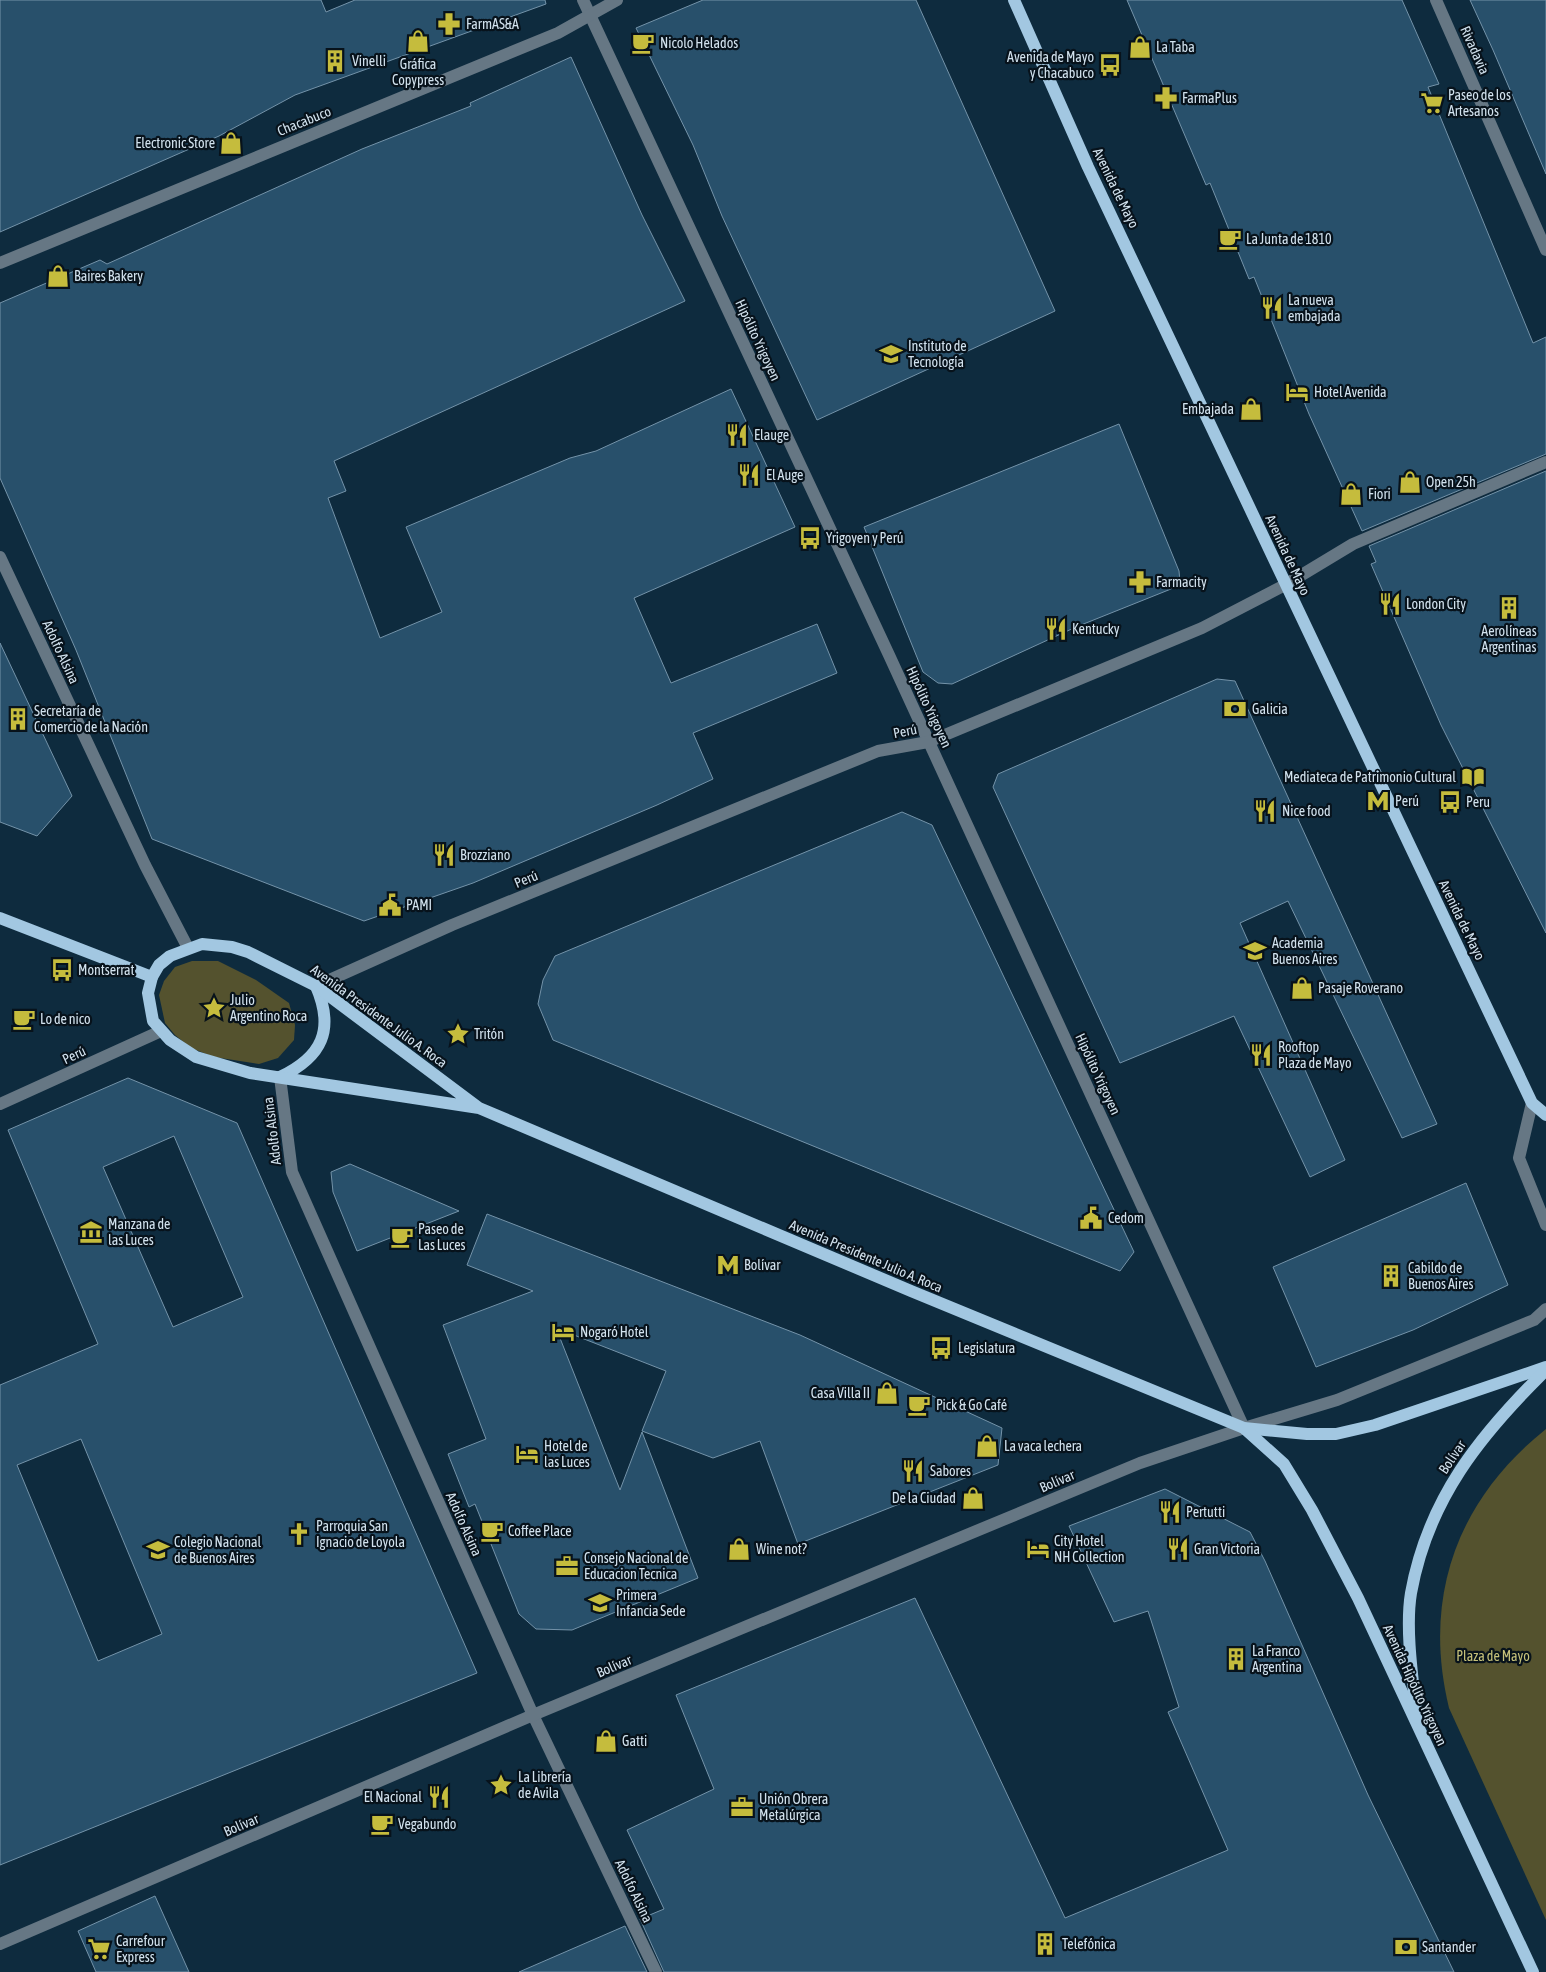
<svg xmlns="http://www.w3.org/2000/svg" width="1546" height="1972" font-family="'Asap Condensed',sans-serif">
<rect width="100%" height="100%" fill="#0e2b3e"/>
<!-- green -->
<g fill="#54522e">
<polygon points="192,961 218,961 256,980 289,1003 295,1025 294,1040 278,1058 259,1064 214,1057 191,1048 175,1035 165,1023 159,995 164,981 175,967"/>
<path d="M 1546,1429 L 1546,1920 L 1449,1708 C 1422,1597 1457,1500 1546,1429 Z"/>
</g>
<!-- building -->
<g fill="#28506b" stroke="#7493a9" fill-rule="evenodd">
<polygon points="0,0 321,0 326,12 355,0 545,0 546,4 295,95 219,136 0,232"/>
<polygon points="703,0 916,0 1055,311 817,420 722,216 693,145 636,28"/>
<polygon points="1127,0 1402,0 1439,84 1428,87 1533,343 1546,337 1546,454 1362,531 1309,414 1254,277 1249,279 1210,183 1206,185"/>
<polygon points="1470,0 1546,0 1546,174 1493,50"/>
<polygon points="571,57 642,215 685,301 334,461 346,491 328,498 380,638 442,612 406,527 570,458 596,451 731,389 795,527 634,598 671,683 817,624 837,673 693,733 713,779 657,805 473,883 364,921 152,839 76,650 0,478 0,303 100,260 107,264 362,149 471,106 470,103"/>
<polygon points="1119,424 1179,571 1180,582 1171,589 1076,627 952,684 938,683 923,672 864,527"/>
<polygon points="1546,471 1546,933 1441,725 1371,564 1376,562 1369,546"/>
<polygon points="0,643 72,796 37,836 0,822"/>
<polygon points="1217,679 1235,681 1437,1124 1402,1138 1288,901 1240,923 1345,1160 1310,1177 1234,1016 1120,1063 993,787 998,774"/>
<polygon points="902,812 932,825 1134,1252 1120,1271 553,1040 538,1004 543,980 555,956"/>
<path d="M 128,1078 L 237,1123 L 477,1673 L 0,1865 L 0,1385 L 98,1344 L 8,1130 ZM 174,1136 L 243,1297 L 173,1327 L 103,1167 ZM 81,1439 L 162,1634 L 98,1661 L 17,1465 Z"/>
<polygon points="350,1164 459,1211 357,1251 333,1192 331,1172"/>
<polygon points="1466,1183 1508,1285 1413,1330 1316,1367 1273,1267"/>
<polygon points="487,1214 800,1335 1002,1428 998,1465 798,1544 760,1441 713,1458 642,1431 666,1371 556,1328 620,1490 642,1432 698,1578 572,1630 536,1629 519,1614 475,1504 469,1507 448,1454 486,1439 443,1325 533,1291 467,1265"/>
<polygon points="1165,1489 1250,1532 1265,1561 1368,1795 1454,1972 664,1972 640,1919 664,1909 627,1830 714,1789 676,1695 915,1598 1065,1918 1228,1850 1168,1712 1179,1707 1148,1611 1114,1622 1069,1526"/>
<polygon points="155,1896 189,1972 96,1972 78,1931"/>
<polygon points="625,1926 647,1972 519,1972"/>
</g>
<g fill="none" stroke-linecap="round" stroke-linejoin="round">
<!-- minor -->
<g stroke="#667784" stroke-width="12">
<polyline points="583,0 889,655 1244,1428"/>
<polyline points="1436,0 1546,250"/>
<polyline points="0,263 558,33 617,0"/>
<polyline points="0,557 145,865 188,948"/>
<polyline points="316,986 452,925 878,751 928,742 1202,628 1285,585 1353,544 1546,462"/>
<polyline points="280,1077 292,1172 533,1715 656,1972"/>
<polyline points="1532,1103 1519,1158 1546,1225"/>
<polyline points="0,1104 161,1031"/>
<polyline points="0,1944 533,1715 1140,1463 1244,1428 1337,1400 1534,1320 1546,1309"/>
</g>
<!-- major -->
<g stroke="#a2c7e1" stroke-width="12">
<polyline points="1014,0 1088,167 1532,1103 1546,1115"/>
<polyline points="0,918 152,977"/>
<path d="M 280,1077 C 322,1057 335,1030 316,986"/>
<polyline points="479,1108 250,1073 196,1057 170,1040 153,1021 148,993 152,977 159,965 170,956 202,944 232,947 248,952 316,986 479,1108 911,1291 1244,1428 1307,1434 1336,1434 1375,1425 1546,1367"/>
<polyline points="1244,1428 1284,1464 1312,1510 1358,1598 1533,1972"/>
<path d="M 1417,1718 C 1413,1681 1405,1629 1411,1593 C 1428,1499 1480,1435 1546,1370"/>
</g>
</g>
<!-- icons -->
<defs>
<symbol id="pharmacy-bare" viewBox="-9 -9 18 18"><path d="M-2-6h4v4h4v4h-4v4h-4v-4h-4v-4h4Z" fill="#c5bc3d" stroke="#07121b" stroke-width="2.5" paint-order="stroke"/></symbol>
<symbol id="shop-bare" viewBox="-9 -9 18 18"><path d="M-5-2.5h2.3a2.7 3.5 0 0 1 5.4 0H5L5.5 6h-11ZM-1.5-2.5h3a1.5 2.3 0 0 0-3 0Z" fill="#c5bc3d" stroke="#07121b" stroke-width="2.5" paint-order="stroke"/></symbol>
<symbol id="cafe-bare" viewBox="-9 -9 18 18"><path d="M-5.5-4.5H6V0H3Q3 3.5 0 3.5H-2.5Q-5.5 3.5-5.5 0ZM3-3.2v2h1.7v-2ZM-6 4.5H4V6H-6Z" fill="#c5bc3d" stroke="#07121b" stroke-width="2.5" paint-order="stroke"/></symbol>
<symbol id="building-bare" viewBox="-9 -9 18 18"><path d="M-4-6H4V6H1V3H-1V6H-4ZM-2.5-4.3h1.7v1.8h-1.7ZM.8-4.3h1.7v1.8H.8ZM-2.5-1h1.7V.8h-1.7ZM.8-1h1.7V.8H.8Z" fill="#c5bc3d" stroke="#07121b" stroke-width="2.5" paint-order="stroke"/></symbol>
<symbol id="bus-bare" viewBox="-9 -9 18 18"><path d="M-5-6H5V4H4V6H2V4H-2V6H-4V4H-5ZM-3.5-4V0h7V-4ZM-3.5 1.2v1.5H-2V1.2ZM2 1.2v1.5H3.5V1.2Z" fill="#c5bc3d" stroke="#07121b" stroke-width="2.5" paint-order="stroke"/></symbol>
<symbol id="supermarket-bare" viewBox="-9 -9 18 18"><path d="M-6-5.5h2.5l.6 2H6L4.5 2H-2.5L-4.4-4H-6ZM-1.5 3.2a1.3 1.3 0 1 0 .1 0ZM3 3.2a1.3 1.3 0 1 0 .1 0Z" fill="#c5bc3d" stroke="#07121b" stroke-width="2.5" paint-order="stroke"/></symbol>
<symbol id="restaurant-bare" viewBox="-9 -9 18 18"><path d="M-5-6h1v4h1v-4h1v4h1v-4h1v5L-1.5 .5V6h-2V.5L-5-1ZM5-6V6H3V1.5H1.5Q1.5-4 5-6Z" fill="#c5bc3d" stroke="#07121b" stroke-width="2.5" paint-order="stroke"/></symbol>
<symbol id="university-bare" viewBox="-9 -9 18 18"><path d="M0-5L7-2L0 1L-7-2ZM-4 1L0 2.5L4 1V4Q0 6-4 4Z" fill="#c5bc3d" stroke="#07121b" stroke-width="2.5" paint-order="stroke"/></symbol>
<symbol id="hotel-bare" viewBox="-9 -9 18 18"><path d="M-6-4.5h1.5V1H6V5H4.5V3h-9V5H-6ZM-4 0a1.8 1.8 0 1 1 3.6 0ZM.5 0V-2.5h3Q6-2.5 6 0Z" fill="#c5bc3d" stroke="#07121b" stroke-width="2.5" paint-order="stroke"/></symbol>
<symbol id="bank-bare" viewBox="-9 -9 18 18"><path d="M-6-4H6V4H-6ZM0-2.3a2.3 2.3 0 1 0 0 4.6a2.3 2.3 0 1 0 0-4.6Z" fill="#c5bc3d" stroke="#07121b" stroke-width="2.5" paint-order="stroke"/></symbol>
<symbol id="library-bare" viewBox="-9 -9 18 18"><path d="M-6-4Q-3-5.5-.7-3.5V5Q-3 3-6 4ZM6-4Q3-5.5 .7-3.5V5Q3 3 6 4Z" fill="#c5bc3d" stroke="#07121b" stroke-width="2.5" paint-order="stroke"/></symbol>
<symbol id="metro-bare" viewBox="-9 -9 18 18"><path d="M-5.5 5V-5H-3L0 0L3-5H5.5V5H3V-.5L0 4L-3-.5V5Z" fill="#c5bc3d" stroke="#07121b" stroke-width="2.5" paint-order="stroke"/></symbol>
<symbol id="civic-bare" viewBox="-9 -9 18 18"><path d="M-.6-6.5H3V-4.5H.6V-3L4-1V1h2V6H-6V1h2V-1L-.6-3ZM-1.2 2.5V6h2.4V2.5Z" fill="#c5bc3d" stroke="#07121b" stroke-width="2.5" paint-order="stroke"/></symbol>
<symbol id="school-bare" viewBox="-9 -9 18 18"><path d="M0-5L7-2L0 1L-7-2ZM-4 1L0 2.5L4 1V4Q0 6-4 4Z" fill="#c5bc3d" stroke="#07121b" stroke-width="2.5" paint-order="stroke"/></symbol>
<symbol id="sight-bare" viewBox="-9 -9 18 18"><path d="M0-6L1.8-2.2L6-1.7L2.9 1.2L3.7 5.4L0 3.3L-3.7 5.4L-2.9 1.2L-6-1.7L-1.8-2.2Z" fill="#c5bc3d" stroke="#07121b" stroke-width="2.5" paint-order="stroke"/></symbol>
<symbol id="museum-bare" viewBox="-9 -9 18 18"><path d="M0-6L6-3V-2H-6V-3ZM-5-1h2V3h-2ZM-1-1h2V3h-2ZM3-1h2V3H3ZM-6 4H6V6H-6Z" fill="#c5bc3d" stroke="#07121b" stroke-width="2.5" paint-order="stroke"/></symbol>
<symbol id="church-bare" viewBox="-9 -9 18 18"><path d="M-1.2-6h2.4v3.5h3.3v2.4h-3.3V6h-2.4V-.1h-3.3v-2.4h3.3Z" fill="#c5bc3d" stroke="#07121b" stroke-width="2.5" paint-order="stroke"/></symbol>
<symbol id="office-bare" viewBox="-9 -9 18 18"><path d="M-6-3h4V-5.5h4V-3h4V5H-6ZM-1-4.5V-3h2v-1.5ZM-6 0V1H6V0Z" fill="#c5bc3d" stroke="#07121b" stroke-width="2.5" paint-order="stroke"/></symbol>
</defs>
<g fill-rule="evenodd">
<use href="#pharmacy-bare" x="433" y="8" width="32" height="32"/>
<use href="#shop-bare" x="402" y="25" width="32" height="32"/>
<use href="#cafe-bare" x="627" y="27" width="32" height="32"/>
<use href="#shop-bare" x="1124" y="31" width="32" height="32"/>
<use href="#building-bare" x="319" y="45" width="32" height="32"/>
<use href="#bus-bare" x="1094" y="49" width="32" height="32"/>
<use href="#pharmacy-bare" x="1150" y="82" width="32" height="32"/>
<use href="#supermarket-bare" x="1416" y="87" width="32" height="32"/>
<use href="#shop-bare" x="215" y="127" width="32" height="32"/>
<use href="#cafe-bare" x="1214" y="223" width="32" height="32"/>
<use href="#shop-bare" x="42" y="260" width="32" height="32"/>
<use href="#restaurant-bare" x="1256" y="292" width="32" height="32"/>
<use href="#university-bare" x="875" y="338" width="32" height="32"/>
<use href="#hotel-bare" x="1281" y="376" width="32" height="32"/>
<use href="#shop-bare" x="1235" y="393" width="32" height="32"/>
<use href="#restaurant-bare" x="721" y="419" width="32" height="32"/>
<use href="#restaurant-bare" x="733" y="459" width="32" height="32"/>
<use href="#shop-bare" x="1394" y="466" width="32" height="32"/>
<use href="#shop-bare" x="1335" y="478" width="32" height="32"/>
<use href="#bus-bare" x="794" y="522" width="32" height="32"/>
<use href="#pharmacy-bare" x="1124" y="566" width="32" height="32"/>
<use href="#restaurant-bare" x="1374" y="588" width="32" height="32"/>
<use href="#building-bare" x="1493" y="592" width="32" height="32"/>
<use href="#restaurant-bare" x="1040" y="613" width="32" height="32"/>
<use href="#bank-bare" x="1219" y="693" width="32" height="32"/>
<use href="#building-bare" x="2" y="703" width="32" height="32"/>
<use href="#library-bare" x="1457" y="761" width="32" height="32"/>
<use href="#metro-bare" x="1362" y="785" width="32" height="32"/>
<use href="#bus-bare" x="1434" y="786" width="32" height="32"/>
<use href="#restaurant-bare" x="1249" y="795" width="32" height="32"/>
<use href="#restaurant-bare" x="428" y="839" width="32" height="32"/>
<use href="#civic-bare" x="374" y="889" width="32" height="32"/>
<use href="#school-bare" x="1239" y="935" width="32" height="32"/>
<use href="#bus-bare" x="46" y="954" width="32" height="32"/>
<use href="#shop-bare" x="1286" y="972" width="32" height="32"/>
<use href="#sight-bare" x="198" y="992" width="32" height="32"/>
<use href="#cafe-bare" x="8" y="1003" width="32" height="32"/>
<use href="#sight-bare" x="442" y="1018" width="32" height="32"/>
<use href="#restaurant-bare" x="1245" y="1039" width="32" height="32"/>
<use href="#civic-bare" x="1075" y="1202" width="32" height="32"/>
<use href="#museum-bare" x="75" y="1216" width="32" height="32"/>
<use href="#cafe-bare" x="386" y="1221" width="32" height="32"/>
<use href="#metro-bare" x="712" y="1249" width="32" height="32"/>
<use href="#building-bare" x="1375" y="1260" width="32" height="32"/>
<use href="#hotel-bare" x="547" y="1316" width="32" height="32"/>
<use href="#bus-bare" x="925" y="1332" width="32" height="32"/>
<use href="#shop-bare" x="871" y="1377" width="32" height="32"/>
<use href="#cafe-bare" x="903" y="1389" width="32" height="32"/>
<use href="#shop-bare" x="971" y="1430" width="32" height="32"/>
<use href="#hotel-bare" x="511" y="1438" width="32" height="32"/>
<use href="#restaurant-bare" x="897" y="1455" width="32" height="32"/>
<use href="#shop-bare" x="957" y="1482" width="32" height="32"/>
<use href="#restaurant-bare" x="1154" y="1496" width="32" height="32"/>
<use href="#cafe-bare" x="476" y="1515" width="32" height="32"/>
<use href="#church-bare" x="283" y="1518" width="32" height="32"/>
<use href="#shop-bare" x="723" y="1533" width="32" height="32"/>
<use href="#hotel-bare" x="1022" y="1533" width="32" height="32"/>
<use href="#restaurant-bare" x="1162" y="1533" width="32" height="32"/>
<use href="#school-bare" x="142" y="1534" width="32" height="32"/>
<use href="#office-bare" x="551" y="1550" width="32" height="32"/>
<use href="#school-bare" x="584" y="1587" width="32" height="32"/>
<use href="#building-bare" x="1220" y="1643" width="32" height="32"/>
<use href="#shop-bare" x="590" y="1725" width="32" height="32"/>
<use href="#sight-bare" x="485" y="1769" width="32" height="32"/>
<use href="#restaurant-bare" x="423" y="1781" width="32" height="32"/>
<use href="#office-bare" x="726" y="1791" width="32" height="32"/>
<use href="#cafe-bare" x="366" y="1808" width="32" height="32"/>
<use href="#building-bare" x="1029" y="1928" width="32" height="32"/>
<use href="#bank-bare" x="1390" y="1931" width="32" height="32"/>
<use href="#supermarket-bare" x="83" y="1933" width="32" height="32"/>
</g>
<g text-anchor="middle" stroke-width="4.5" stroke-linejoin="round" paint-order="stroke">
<!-- poi labels -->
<g font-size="14" fill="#d2e2ee" stroke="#07121b" text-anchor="start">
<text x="466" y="29">FarmAS&amp;A</text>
<text x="660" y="48">Nicolo Helados</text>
<text x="1156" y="52">La Taba</text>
<text x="1094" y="62" text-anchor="end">Avenida de Mayo<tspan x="1094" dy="16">y Chacabuco</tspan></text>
<text x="352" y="66">Vinelli</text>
<text x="418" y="69" text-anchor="middle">Gráfica<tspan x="418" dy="16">Copypress</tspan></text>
<text x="1448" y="100">Paseo de los<tspan x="1448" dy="16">Artesanos</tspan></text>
<text x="1182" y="103">FarmaPlus</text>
<text x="215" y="148" text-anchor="end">Electronic Store</text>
<text x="1246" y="244">La Junta de 1810</text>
<text x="74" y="281">Baires Bakery</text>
<text x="1288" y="305">La nueva<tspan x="1288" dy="16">embajada</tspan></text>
<text x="908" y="351">Instituto de<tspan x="908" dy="16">Tecnología</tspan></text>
<text x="1314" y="397">Hotel Avenida</text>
<text x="1234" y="414" text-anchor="end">Embajada</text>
<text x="754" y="440">Elauge</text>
<text x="766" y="480">El Auge</text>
<text x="1426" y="487">Open 25h</text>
<text x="1368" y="499">Fiori</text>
<text x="826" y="543">Yrigoyen y Perú</text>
<text x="1156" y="587">Farmacity</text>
<text x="1406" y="609">London City</text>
<text x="1072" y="634">Kentucky</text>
<text x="1509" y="636" text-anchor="middle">Aerolíneas<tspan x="1509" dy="16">Argentinas</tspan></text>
<text x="1252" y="714">Galicia</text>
<text x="34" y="716">Secretaría de<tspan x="34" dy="16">Comercio de la Nación</tspan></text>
<text x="1456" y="782" text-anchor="end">Mediateca de Patrimonio Cultural</text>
<text x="1395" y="806">Perú</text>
<text x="1466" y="807">Peru</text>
<text x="1282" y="816">Nice food</text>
<text x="460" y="860">Brozziano</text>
<text x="406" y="910">PAMI</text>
<text x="1272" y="948">Academia<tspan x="1272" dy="16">Buenos Aires</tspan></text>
<text x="78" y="975">Montserrat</text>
<text x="1318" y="993">Pasaje Roverano</text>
<text x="230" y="1005">Julio<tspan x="230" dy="16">Argentino Roca</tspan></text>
<text x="40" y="1024">Lo de nico</text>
<text x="474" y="1039">Tritón</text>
<text x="1278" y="1052">Rooftop<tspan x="1278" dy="16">Plaza de Mayo</tspan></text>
<text x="1108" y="1223">Cedom</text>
<text x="108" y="1229">Manzana de<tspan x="108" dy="16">las Luces</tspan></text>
<text x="418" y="1234">Paseo de<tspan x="418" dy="16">Las Luces</tspan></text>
<text x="744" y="1270">Bolívar</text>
<text x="1408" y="1273">Cabildo de<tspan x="1408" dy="16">Buenos Aires</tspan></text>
<text x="580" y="1337">Nogaró Hotel</text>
<text x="958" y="1353">Legislatura</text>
<text x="870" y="1398" text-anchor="end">Casa Villa II</text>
<text x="936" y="1410">Pick &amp; Go Café</text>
<text x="544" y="1451">Hotel de<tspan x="544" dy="16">las Luces</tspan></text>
<text x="1004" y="1451">La vaca lechera</text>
<text x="930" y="1476">Sabores</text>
<text x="956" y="1503" text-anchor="end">De la Ciudad</text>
<text x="1186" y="1517">Pertutti</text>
<text x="316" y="1531">Parroquia San<tspan x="316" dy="16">Ignacio de Loyola</tspan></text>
<text x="508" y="1536">Coffee Place</text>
<text x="1054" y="1546">City Hotel<tspan x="1054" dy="16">NH Collection</tspan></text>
<text x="174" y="1547">Colegio Nacional<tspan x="174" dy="16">de Buenos Aires</tspan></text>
<text x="756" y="1554">Wine not?</text>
<text x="1194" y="1554">Gran Victoria</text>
<text x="584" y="1563">Consejo Nacional de<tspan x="584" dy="16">Educacion Tecnica</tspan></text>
<text x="616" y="1600">Primera<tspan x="616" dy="16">Infancia Sede</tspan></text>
<text x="1252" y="1656">La Franco<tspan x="1252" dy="16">Argentina</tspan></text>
<text x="622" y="1746">Gatti</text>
<text x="518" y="1782">La Librería<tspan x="518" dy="16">de Avila</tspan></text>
<text x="422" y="1802" text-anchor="end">El Nacional</text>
<text x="759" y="1804">Unión Obrera<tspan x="759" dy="16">Metalúrgica</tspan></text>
<text x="398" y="1829">Vegabundo</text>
<text x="116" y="1946">Carrefour<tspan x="116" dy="16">Express</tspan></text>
<text x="1062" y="1949">Telefónica</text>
<text x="1422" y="1952">Santander</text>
</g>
<!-- street labels -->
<g font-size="14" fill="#d2e2ee" stroke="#07121b">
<text transform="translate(1475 50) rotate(66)" y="5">Rivadavia</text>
<text transform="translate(304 121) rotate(-22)" y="5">Chacabuco</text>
<text transform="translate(1116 188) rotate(64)" y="5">Avenida de Mayo</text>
<text transform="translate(758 340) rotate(65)" y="5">Hipólito Yrigoyen</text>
<text transform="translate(1288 555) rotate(65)" y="5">Avenida de Mayo</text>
<text transform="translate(61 652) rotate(65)" y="5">Adolfo Alsina</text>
<text transform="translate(929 707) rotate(65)" y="5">Hipólito Yrigoyen</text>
<text transform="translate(905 731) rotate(-11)" y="5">Perú</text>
<text transform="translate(526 879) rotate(-22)" y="5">Perú</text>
<text transform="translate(1462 920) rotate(64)" y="5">Avenida de Mayo</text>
<text transform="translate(379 1016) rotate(36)" y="5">Avenida Presidente Julio A. Roca</text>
<text transform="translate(74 1055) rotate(-25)" y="5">Perú</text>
<text transform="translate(1098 1074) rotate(65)" y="5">Hipólito Yrigoyen</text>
<text transform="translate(272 1131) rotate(-97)" y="5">Adolfo Alsina</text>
<text transform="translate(866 1256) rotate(23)" y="5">Avenida Presidente Julio A. Roca</text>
<text transform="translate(1452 1457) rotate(-56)" y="5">Bolívar</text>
<text transform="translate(1057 1481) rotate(-23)" y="5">Bolívar</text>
<text transform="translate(464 1524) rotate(66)" y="5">Adolfo Alsina</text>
<text transform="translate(614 1666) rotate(-23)" y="5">Bolívar</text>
<text transform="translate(1415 1685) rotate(65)" y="5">Avenida Hipólito Yrigoyen</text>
<text transform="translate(241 1825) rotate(-23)" y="5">Bolívar</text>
<text transform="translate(634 1891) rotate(64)" y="5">Adolfo Alsina</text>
</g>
<!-- park labels -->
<g font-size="14" fill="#c7c27a" stroke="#07121b">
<text x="1493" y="1661">Plaza de Mayo</text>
</g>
</g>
</svg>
